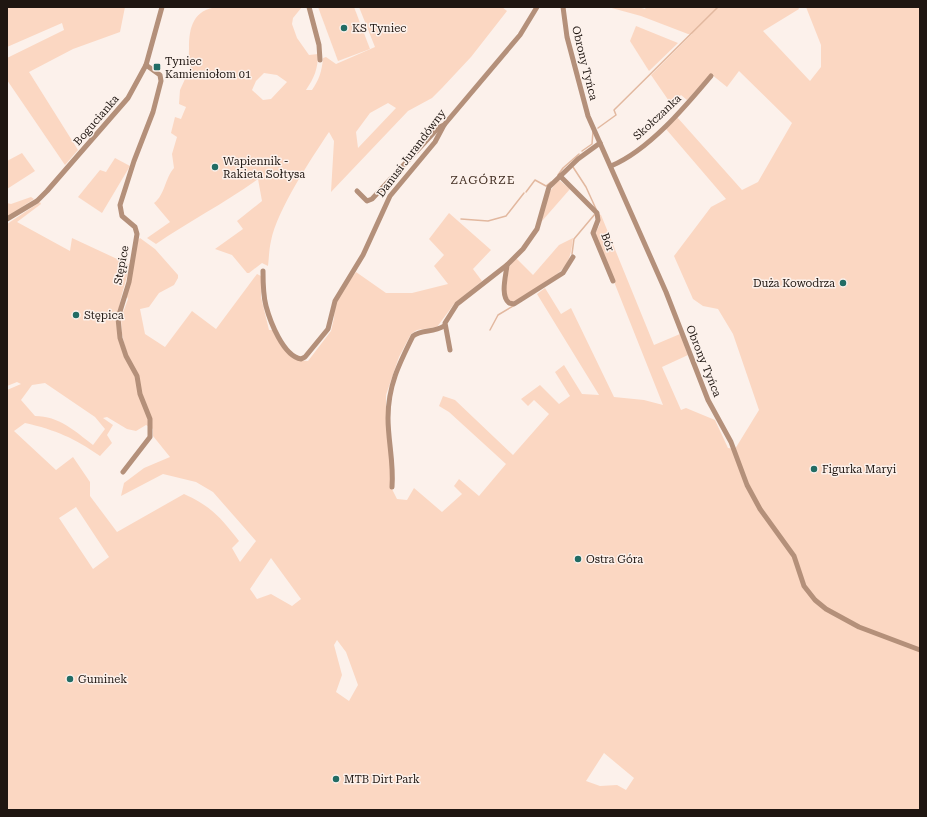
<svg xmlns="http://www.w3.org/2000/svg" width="927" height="817" font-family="'Roboto Serif',serif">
<rect width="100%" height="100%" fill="#fcf1eb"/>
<!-- green -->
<g fill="#fbd7c2" fill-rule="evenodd">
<polygon points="7,7 125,7 120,32 73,49 29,72 78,150 65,165 7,80 7,58 64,30 62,23 7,47"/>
<path d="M 217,7 L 302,7 L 293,18 L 292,24 L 297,38 L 309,55 L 318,54 C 318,69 314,78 306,90 L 312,90 C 319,80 322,71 323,58 L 326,57 L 336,64 L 375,47 L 359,7 L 502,7 L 507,11 L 471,57 L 442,88 L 432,98 L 408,111 L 331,192 L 334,141 L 329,132 C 311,159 277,210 271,241 C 269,249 269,258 268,266 L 262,263 L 249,273 L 247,273 L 232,255 L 215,249 L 243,229 L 237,221 L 262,201 L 258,179 C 225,203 189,221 156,244 L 147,238 L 170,222 L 154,203 C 165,195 165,178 174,168 L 172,154 L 177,137 L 171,133 L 175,117 L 181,119 L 186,107 L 179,104 L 180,90 L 191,66 C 188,60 189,54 189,48 C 189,26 194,10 217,7 ZM 264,73 L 277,75 L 287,82 L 271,99 L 263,100 L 252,90 L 256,81 ZM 388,103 L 396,108 L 358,148 L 356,132 L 370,113 Z"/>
<polygon points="318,7 354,7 370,49 338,61"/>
<path d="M 608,7 L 638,7 L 645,9 L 646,7 L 798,7 L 799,9 L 763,31 L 810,81 L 821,67 L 821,45 L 806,7 L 920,7 L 920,810 L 7,810 L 7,390 L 21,384 L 17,382 L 7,386 L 7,224 L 40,202 L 41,204 L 17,222 L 70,251 L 72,238 L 130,265 C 118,312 106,331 136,376 L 127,355 L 122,334 L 121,318 L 128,299 L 126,295 L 138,240 L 140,238 L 155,249 L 178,275 L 178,278 L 174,285 L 159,293 L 149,307 L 140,309 L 145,334 L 165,347 L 192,311 L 216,329 L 257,274 L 261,276 L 261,297 L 269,330 L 273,330 L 281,344 L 296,360 L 308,361 L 331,331 L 334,318 L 335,301 L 356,272 L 386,293 L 412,293 L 448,284 L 434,266 L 444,255 L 429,239 L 449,213 L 491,250 L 473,269 L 482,281 L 454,304 L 437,327 L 417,330 L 411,334 L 399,357 L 386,395 L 386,422 L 390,455 L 390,485 L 397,499 L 407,500 L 414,488 L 442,512 L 462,494 L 454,486 L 459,479 L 479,496 L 506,464 L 449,412 L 439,406 L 443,396 L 455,400 L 513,455 L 549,414 L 534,400 L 528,406 L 521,399 L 540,385 L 559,404 L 570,396 L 555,372 L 564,365 L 582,394 L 599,395 L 537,294 L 545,288 L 561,314 L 571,308 L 614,397 L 644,400 L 663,405 L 595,234 L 600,224 L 599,214 L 601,215 L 654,345 L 680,334 L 688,355 L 662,367 L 681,410 L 686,408 L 715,420 L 728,448 L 735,449 L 759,410 L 733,334 L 718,309 L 703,306 L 693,299 L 674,256 L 711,207 L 726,199 L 666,129 L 677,117 L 742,190 L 758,182 L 792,123 L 739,71 L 727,87 L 711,74 L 687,100 L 681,95 L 671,104 L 651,75 L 692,34 L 688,34 L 641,16 ZM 45,383 L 95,417 L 105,429 L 93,445 C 75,431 59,416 35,416 L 21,400 L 32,385 ZM 107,417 L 127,429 L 136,431 L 146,425 L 153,429 L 153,436 L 170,457 L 144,468 L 124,483 L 121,496 L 163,474 L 196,482 L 213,492 L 256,541 L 240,562 L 232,548 L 239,541 C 221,518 211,506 184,494 L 117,532 L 90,496 L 90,482 L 73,457 L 56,470 L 14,431 L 25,423 C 56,430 74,438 100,456 L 112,443 L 107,435 L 113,425 L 103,418 ZM 76,507 L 109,557 L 93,569 L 59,518 ZM 271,558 L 301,599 L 292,606 L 271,594 L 257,599 L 250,589 ZM 337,640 L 346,652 L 358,685 L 349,701 L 336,692 L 342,675 L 334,645 ZM 604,753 L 634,778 L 626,790 L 617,785 L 600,786 L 586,781 Z"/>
<polygon points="636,26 678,43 649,71 630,41"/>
<polygon points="22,153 35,171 7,189 7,161"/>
<polygon points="115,158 130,166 102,213 78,197 100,170 106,172"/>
<path d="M 559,180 L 570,189 L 542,221 C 545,205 547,191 559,180 Z"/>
<polygon points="31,197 34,199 7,217 7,203 11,204"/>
<path d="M 573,238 C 572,247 571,255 567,263 C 562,274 523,300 511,302 L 505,294 L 509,267 L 516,258 L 533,275 L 559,245 Z"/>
</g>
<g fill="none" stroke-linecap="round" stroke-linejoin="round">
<!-- stream -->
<g stroke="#e2b89f" stroke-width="1.5">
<polyline points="598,128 616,115 614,110 718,7"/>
<polyline points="582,151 592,144 593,131"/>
<polyline points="573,167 586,187 596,209"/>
<polyline points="558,175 563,168 579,154"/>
<polyline points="526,192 535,180 546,186 551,182"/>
<polyline points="461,219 488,221 506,216 524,193"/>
<polyline points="572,254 574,239 595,214"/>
<polyline points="490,330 498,315 513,306"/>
</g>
<!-- minor -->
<g stroke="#b4907a" stroke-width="5">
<polyline points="309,7 319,45 320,60"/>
<polyline points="563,7 567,37 588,116 666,292 708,400 731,442 747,485 760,509 794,556 804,586 815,600 826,609 859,627 920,650"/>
<path d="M 611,166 C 649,150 685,107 711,76"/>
<polyline points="560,176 597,213 598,220 593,233 613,281"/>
<polyline points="357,191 367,201 372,199 439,127 444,125"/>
<polyline points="7,219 37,201 47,191 128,98 146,65 162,7"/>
<path d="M 507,265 C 506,276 500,295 509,303 L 514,304 L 563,273 L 573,257"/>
<path d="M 263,271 C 263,283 263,295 266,306 C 270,321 283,356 301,359 L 305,357 L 328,329 L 335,301 L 363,255 L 390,196 L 435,142 L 444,125 L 520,35 L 537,7"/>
<polyline points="450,350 445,323 457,304 507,265 523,249 537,229 549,187 578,159 600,143"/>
<polyline points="123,472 150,437 150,419 140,394 137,376 126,356 120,338 118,318 129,282 137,234 135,227 122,216 120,205 134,161 153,112 161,81 160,75 146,65"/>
<path d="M 392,487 C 394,463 388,441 388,418 C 388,386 399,364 413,336 C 422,329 433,333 444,326"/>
</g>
</g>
<!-- markers -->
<g fill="#226c64" stroke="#fcf1eb" stroke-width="1.5">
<circle cx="344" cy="28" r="4"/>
<rect x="153" y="63" width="8" height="8" rx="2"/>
<circle cx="215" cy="167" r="4"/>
<circle cx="843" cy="283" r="4"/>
<circle cx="76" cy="315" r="4"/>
<circle cx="814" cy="469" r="4"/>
<circle cx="578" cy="559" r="4"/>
<circle cx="70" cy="679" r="4"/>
<circle cx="336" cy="779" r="4"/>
</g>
<g text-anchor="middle" stroke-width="3" stroke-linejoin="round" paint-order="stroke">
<!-- poi labels -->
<g font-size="11" fill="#1f1611" stroke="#fcf1eb" text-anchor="start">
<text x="352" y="32">KS Tyniec</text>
<text x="165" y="65">Tyniec<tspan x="165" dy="13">Kamieniołom 01</tspan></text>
<text x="223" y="165">Wapiennik -<tspan x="223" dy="13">Rakieta Sołtysa</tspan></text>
<text x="835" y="287" text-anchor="end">Duża Kowodrza</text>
<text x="84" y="319">Stępica</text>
<text x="822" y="473">Figurka Maryi</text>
<text x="586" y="563">Ostra Góra</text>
<text x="78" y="683">Guminek</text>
<text x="344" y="783">MTB Dirt Park</text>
</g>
<!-- street labels -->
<g font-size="11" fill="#1f1611" stroke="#fcf1eb">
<text transform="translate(585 63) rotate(76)" y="4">Obrony Tyńca</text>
<text transform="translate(657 117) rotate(-43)" y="4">Skołczanka</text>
<text transform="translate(96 120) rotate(-49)" y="4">Bogucianka</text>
<text transform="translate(411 153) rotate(-53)" y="4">Danusi Jurandówny</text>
<text transform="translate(608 242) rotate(70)" y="4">Bór</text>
<text transform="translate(121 265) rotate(-79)" y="4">Stępice</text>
<text transform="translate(704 361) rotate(68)" y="4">Obrony Tyńca</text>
</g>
<!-- neighbourhood labels -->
<g font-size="12" letter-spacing="1" fill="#422e22" stroke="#fcf1eb">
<text x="483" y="184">ZAGÓRZE</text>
</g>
</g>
<!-- border -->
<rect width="927" height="817" fill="none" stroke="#1f1611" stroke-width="16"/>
</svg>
